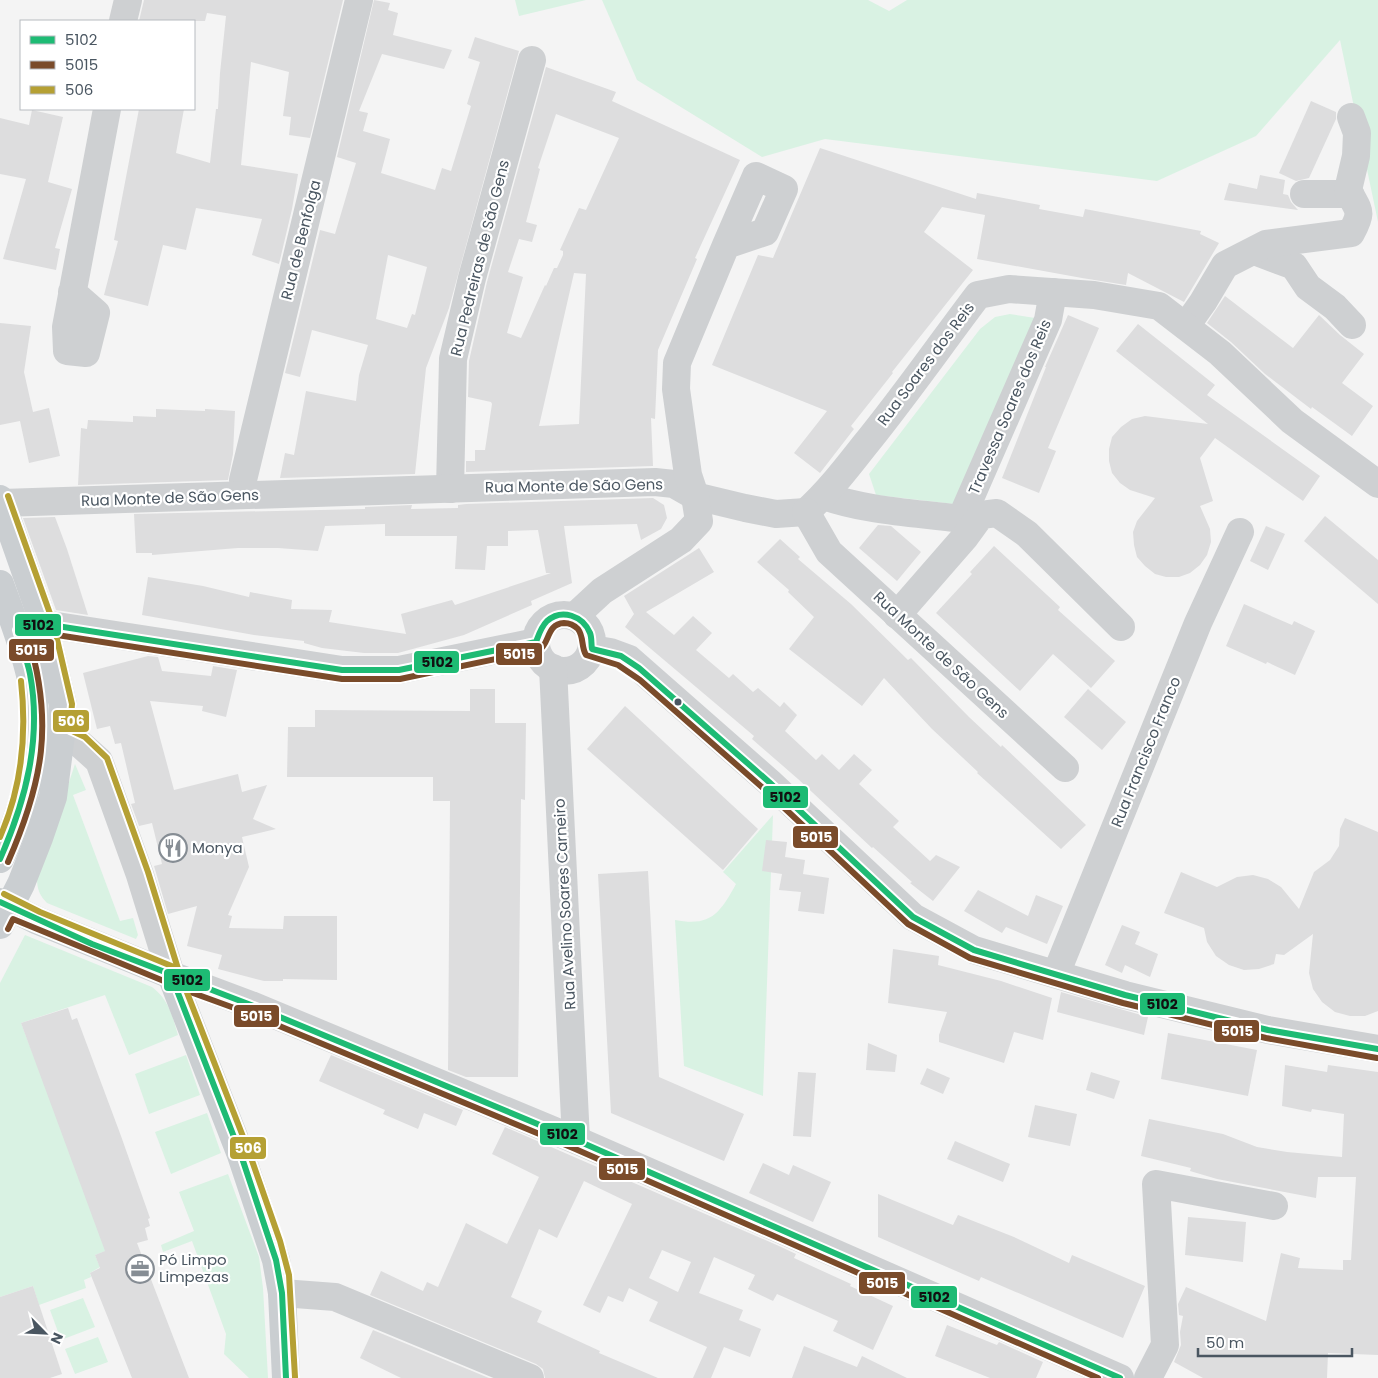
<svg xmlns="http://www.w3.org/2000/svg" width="1378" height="1378" font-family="Poppins,sans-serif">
<rect width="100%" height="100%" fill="#f4f4f4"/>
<!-- green -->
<g fill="#d9f2e3">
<polygon points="515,0 586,0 519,16"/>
<polygon points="602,0 868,0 889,11 907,0 1378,0 1378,222 1340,40 1256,136 1157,181 825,139 762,157 637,80"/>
<polygon points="1010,314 1035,318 954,504 876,495 869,474 980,329 995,317"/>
<path d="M 75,764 L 86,790 L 73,795 L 120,921 L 133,918 L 138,935 L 136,939 L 47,903 C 40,896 37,889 37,879 Z"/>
<path d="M 773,815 L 763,1096 L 684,1066 L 675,920 C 711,927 720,913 736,884 L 723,872 Z"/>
<path d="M 25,935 L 152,987 C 169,1000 172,1015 178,1035 L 129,1055 L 105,995 L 21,1023 L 108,1250 L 95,1255 L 100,1267 L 90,1273 L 91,1277 L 84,1280 L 86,1288 L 39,1305 L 33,1286 L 0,1297 L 0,983 Z"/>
<polygon points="186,1055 200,1095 149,1114 135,1074"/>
<polygon points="207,1113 221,1153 171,1174 155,1132"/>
<polygon points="228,1174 259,1257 263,1288 268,1378 249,1378 224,1354 226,1334 192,1241 163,1252 161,1245 194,1231 179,1192"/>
<polygon points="83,1298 95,1327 61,1340 50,1310"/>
<polygon points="98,1337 108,1362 75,1374 65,1349"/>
</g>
<!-- building -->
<g fill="#ddddde" fill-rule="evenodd">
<polygon points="144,0 343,0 310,138 289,135 291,117 283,116 289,72 251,62 241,165 298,174 292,209 279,264 252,255 262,219 196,208 186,250 163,245 148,306 104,295 118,241 114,240 139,109 184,109 176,153 210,163 216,109 218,109 220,73 226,16 207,13 205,21 139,21"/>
<path d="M 374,0 L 390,3 L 388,10 L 398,13 L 393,35 L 452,50 L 444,69 L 382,54 L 359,111 L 368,113 L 363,131 L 390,139 L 381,173 L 435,190 L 442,168 L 451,171 L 471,106 L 467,104 L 480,62 L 468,58 L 475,37 L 519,51 L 449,308 L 426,368 L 415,474 L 280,478 L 285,453 L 294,455 L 306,391 L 356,401 L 359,375 L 368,345 L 312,330 L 300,377 L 285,373 L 320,230 L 335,234 L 356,163 L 337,157 ZM 388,255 L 427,267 L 415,315 L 412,314 L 407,328 L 376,319 Z"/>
<path d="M 546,67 L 616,92 L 612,101 L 740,160 L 695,258 L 697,259 L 658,350 L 655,419 L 651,418 L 653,466 L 466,472 L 466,461 L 475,461 L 475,450 L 485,450 L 492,404 L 491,402 L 468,397 L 469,361 L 487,282 ZM 556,114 L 619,138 L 586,210 L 579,208 L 560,250 L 563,251 L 563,255 L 557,268 L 554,268 L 546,286 L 545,285 L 521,338 L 507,333 L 523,277 L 508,272 L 519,239 L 532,242 L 537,225 L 526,222 L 540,169 L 538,168 ZM 574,273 L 586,274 L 579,424 L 539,426 Z"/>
<polygon points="1311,101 1336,112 1336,119 1309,178 1296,181 1279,173"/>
<polygon points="32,110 63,117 48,182 72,189 55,248 60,249 56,270 3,259 26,179 0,174 0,118 29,125"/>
<polygon points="820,148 976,199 977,193 1040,205 1039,209 1083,217 1085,209 1201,231 1200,234 1219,243 1184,302 1128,273 1126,285 1082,278 977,259 985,215 942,207 924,232 973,270 892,372 893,373 851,426 854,429 820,473 794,453 827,411 712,365 758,255 773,258"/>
<polygon points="1260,175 1285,180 1283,194 1288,195 1291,202 1298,210 1224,200 1229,183 1257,189"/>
<polygon points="1225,296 1293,348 1319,315 1340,335 1364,354 1342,383 1373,406 1352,436 1312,407 1311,409 1265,374 1231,342 1207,323"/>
<polygon points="1068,315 1099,328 1048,448 1056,451 1039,493 1002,478 1046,367 1045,367"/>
<polygon points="0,323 31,326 24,372 33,412 49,408 60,456 29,463 20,421 0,425"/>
<polygon points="1138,324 1215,385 1207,395 1320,476 1303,501 1215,438 1200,458 1213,501 1200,506 1210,529 1211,542 1207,555 1200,565 1190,573 1179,577 1166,577 1155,574 1145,566 1137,557 1134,545 1133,532 1137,521 1155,498 1130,490 1120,483 1112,473 1109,461 1109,449 1112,437 1121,427 1132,419 1145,416 1208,424 1116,351"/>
<polygon points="156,409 205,411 205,409 235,411 233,454 228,480 78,485 81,428 87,429 88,420 133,422 133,416 156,417"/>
<polygon points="653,498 664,505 667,518 661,529 641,540 637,524 564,526 572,583 531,601 532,605 464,635 398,653 364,653 322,648 304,643 304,641 254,635 142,615 148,577 203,586 249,597 250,592 292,600 291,609 332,610 329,622 406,634 401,614 452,600 455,605 551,573 546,573 538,530 508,531 508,546 487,546 485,570 455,569 457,536 385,536 385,524 325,526 318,551 278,548 238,548 152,555 152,553 136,553 134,514 365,509 365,507 412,505 411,509 458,508 458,505 466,504"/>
<polygon points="1325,516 1378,560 1378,604 1304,541"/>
<polygon points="55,517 67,549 88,615 56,610 23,518"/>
<polygon points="878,525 891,526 921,552 897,581 859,548"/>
<polygon points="1266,526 1285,534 1268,570 1250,561"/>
<polygon points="780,539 800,557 798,559 851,604 908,660 911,658 969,717 1001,747 1002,745 1086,825 1061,849 977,773 978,772 932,729 884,678 862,706 789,649 814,617 788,592 789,590 757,562"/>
<polygon points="994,546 1060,607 1058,610 1115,661 1091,688 1053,654 1020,691 936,613 972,574 970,572"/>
<polygon points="699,548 714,572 646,612 674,635 693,616 712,633 696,650 729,678 733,674 753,692 758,688 780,707 784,702 797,715 785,731 816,760 822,754 839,770 854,754 872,770 859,784 899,821 893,827 930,861 936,855 960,867 933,901 910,883 912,882 873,847 872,848 798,779 752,739 754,736 625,627 634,614 624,596"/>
<polygon points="1244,604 1292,625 1294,621 1315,631 1295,675 1267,662 1266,664 1226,646"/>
<polygon points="148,656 158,657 162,671 211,676 213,666 237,670 226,717 202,711 203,706 150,701 174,790 238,774 242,792 267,785 253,819 276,829 242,837 249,867 228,915 232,916 229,928 283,929 284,916 337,916 337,980 283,979 283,981 264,981 218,969 222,955 187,946 197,906 168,914 154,866 162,864 152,823 139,826 131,804 135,803 121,743 115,744 110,726 97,729 83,673"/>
<polygon points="470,689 495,689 495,723 526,723 525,800 521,799 518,1077 466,1077 448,1070 450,801 433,801 433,777 287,777 288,727 315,727 315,710 470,711"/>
<polygon points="1088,689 1126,722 1102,750 1064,717"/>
<polygon points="625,706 758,829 723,870 587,749"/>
<polygon points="1345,818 1378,832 1378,1011 1365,1016 1350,1016 1335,1012 1322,1002 1313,989 1309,973 1313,934 1284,955 1276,954 1274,964 1259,969 1244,970 1229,965 1216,956 1207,942 1204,928 1164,913 1181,872 1217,887 1237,877 1253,875 1268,879 1281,887 1299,909 1314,872 1330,860 1339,846 1340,829"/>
<polygon points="766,840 787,842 785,857 805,860 803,874 829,878 824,914 798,911 801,892 779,890 782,874 762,871"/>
<polygon points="648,871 659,1077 744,1114 724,1161 611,1113 598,874"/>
<polygon points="978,890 1028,916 1036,895 1063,906 1047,944 1006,927 1002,933 964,911"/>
<polygon points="1122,925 1140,932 1135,944 1158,954 1150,977 1125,965 1122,973 1105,965"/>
<polygon points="893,949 939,956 938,965 1001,981 1052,998 1043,1040 1014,1032 1004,1063 939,1042 939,1035 947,1012 888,1003"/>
<polygon points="1061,992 1148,1017 1144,1035 1057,1012"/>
<polygon points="68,1008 72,1020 77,1018 121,1136 150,1218 148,1219 150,1226 145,1228 148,1240 137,1243 189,1378 132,1378 90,1273 100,1268 95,1255 105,1251 21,1023"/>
<polygon points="1168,1033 1257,1050 1248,1096 1161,1079"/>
<polygon points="868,1043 897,1055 895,1072 866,1070"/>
<polygon points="331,1055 463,1110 456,1126 424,1113 418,1129 383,1114 385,1110 319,1081"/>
<polygon points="1285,1065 1327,1072 1328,1065 1378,1072 1378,1355 1328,1353 1327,1378 1203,1378 1174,1362 1181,1345 1180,1332 1183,1316 1179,1315 1178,1304 1186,1287 1266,1321 1281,1253 1300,1258 1298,1268 1343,1270 1343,1260 1351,1260 1356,1177 1318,1177 1316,1198 1217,1179 1190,1171 1191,1168 1141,1156 1149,1119 1223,1134 1257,1147 1287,1152 1342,1157 1344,1114 1312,1109 1311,1112 1282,1106"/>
<polygon points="927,1068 950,1078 943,1094 920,1084"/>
<polygon points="798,1072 816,1073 811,1137 793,1136"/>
<polygon points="1091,1072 1120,1081 1114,1099 1086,1090"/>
<polygon points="1035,1105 1077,1114 1070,1146 1028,1137"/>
<path d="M 505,1127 L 779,1246 L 796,1254 L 794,1258 L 851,1284 L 850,1286 L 893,1306 L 873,1350 L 833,1331 L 838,1321 L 777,1294 L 773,1301 L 748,1289 L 755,1275 L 714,1257 L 699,1293 L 743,1310 L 739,1320 L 761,1329 L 750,1357 L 724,1347 L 711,1378 L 693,1378 L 707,1347 L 649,1321 L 658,1302 L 629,1288 L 623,1302 L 608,1296 L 600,1313 L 583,1305 L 632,1204 L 584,1181 L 557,1238 L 539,1229 L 511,1297 L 542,1311 L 537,1322 L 600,1351 L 599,1353 L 658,1378 L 545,1378 L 543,1369 L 536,1364 L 370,1295 L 381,1271 L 423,1291 L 427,1282 L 438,1287 L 466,1223 L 507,1244 L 539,1177 L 492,1154 ZM 662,1250 L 691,1262 L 678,1292 L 649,1278 Z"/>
<polygon points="955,1141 1010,1164 1003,1182 947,1159"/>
<polygon points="763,1163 789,1175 793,1165 831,1182 813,1222 749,1193"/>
<polygon points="878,1194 953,1225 958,1215 1014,1237 1069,1263 1072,1255 1145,1286 1123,1338 981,1277 979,1281 878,1237"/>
<polygon points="1188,1217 1246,1222 1243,1262 1185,1255"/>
<polygon points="33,1286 62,1374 50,1378 0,1378 0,1297"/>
<polygon points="947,1325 997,1345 999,1342 1043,1362 1036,1378 990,1378 935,1356"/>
<polygon points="373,1330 489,1378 401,1378 360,1358"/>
<polygon points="804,1346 857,1367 862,1356 907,1378 792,1378"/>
</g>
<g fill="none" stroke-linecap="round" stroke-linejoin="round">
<!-- minor -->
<g stroke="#ced0d2" stroke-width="28">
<polyline points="123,21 128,0"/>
<polyline points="1304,194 1350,194"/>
<polyline points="1254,251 1294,266 1308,287 1335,307 1352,325"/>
<polyline points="72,292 96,313 86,353 67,351 66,327 107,109"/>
<path d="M 1186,326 L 1203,302 L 1225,265 L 1266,244 L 1351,233 C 1364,210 1358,211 1348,190 L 1356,156 L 1357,133 L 1351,117"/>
<polyline points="243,480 359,0"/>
<polyline points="450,489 453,359 472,278 532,60"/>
<path d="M 824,496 C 866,511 917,513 961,519 L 1048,320 L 1053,292"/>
<polyline points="2,503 655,482 674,484 695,496 745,508 776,514 806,512"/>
<path d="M 806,512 C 828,492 846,469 864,446 C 904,397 940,345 978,295 L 1009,289 L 1094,295 L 1159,306 L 1220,353 L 1292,421 L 1378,484"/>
<polyline points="806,512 829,552 1065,768"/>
<polyline points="897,615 965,537 981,515 997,513 1027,534 1121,627"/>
<circle cx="564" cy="643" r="28"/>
<polyline points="575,616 602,591 681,540 699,521 695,496 688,475 676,389 677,363 726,245 765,232 784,189 756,176 726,245"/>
<polyline points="22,629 44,624 342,670 399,670 536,642"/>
<polyline points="592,649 610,652 629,659 769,782 913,917 974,950 1125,995 1268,1030 1378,1049"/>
<polyline points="553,668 576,1140"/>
<polyline points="61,735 80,744 99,761 140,875 171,975 251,1005 576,1140 1120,1378"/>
<polyline points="1056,974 1198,623 1240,532"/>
<polyline points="282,1293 335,1297 530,1378"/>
<polyline points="1148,1378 1165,1345 1156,1184 1274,1206"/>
</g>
<!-- major -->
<g stroke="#caced1" stroke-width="28">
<polyline points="0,499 44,624 63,705 61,735 53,797 39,838 21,884 0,925"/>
<path d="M 0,584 C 11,614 23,644 30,675 C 44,738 27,802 0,859"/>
<polyline points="0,902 36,920 171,975 241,1155 276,1260 282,1293 286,1378"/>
</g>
<defs>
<g id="bus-1">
<path d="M 0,859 C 26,800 42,738 30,674 C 27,659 21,645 17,630 L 44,624 L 342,670 L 399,670 L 536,642 C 539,634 541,627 547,621 C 562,608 583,616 590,633 C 592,638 591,644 592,649 L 621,656 L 639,668 L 769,782 L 913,917 L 974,950 L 1125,995 L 1268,1030 L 1378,1049"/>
<polyline points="0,902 92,944 251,1005 576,1140 1120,1378"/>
<polyline points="171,975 241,1155 276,1260 282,1293 286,1378"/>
</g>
<g id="bus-2">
<path d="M 8,862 C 43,782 54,722 28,637 L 44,633 L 342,679 L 400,679 L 539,650 C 550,644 546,624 564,623 C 569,623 574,625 578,629 C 584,637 581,647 586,655 L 618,665 L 640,680 L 763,788 L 908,924 L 970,958 L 1123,1003 L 1266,1038 L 1377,1058"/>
<polyline points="8,929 13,919 193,993 248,1013 573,1148 1098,1378"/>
</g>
<g id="bus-3">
<polyline points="8,496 53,622 72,704 70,730 85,737 107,758 148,872 179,972 249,1152 280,1241 289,1275 295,1377"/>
<path d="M 0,837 C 22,787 27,735 21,681"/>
<polyline points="4,894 40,912 174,967"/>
</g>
</defs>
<!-- bus-1 casing -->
<use href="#bus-1" stroke="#fff" stroke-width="10"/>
<!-- bus-2 casing -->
<use href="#bus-2" stroke="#fff" stroke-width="10"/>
<!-- bus-3 casing -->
<use href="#bus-3" stroke="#fff" stroke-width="10"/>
<!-- bus-1 -->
<use href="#bus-1" stroke="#1ebb74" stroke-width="6"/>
<!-- bus-2 -->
<use href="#bus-2" stroke="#7a4b2a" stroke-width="6"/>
<!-- bus-3 -->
<use href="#bus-3" stroke="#b5a034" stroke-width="6"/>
</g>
<!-- icons -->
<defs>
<symbol id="restaurant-ring" viewBox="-11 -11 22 22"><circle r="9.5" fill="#fff" stroke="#868d94" stroke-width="1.5"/><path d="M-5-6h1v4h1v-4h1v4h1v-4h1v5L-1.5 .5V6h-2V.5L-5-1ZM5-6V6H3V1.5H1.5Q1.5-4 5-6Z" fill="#868d94"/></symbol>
<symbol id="office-ring" viewBox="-11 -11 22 22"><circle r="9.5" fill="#fff" stroke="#868d94" stroke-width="1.5"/><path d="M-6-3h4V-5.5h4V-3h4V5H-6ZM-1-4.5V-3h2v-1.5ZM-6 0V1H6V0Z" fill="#868d94"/></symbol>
</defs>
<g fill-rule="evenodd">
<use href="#restaurant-ring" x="157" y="832" width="32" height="32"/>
<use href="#office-ring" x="124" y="1253" width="32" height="32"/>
</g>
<!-- markers -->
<circle fill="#4a5661" stroke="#fff" stroke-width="2" cx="678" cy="702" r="4.5"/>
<g text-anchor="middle" stroke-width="4.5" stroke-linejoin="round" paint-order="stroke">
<!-- street labels -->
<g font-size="15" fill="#4a5661" stroke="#fff">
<text transform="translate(301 240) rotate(-76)" y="5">Rua de Benfolga</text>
<text transform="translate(480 258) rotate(-76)" y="5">Rua Pedreiras de São Gens</text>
<text transform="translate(926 364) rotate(-53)" y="5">Rua Soares dos Reis</text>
<text transform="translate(1010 407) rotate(-67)" y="5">Travessa Soares dos Reis</text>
<text transform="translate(574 486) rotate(-1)" y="5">Rua Monte de São Gens</text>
<text transform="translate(170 498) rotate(-2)" y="5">Rua Monte de São Gens</text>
<text transform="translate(941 655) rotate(43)" y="5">Rua Monte de São Gens</text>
<text transform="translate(1146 752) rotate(-68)" y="5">Rua Francisco Franco</text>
<text transform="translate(565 904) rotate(-93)" y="5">Rua Avelino Soares Carneiro</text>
</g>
<!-- poi labels -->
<g font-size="15" fill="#4a5661" stroke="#fff" text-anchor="start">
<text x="192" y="853">Monya</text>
<text x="159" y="1265">Pó Limpo<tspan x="159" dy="17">Limpezas</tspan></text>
</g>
</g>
<g stroke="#fff" stroke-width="2">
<rect x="14" y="613" width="48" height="24" rx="5" fill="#1ebb74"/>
<rect x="8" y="638" width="47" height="24" rx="5" fill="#7a4b2a"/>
<rect x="495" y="642" width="48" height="24" rx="5" fill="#7a4b2a"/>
<rect x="413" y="650" width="47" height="24" rx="5" fill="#1ebb74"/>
<rect x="52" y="709" width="38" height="24" rx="5" fill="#b5a034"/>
<rect x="762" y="785" width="47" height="24" rx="5" fill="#1ebb74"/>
<rect x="792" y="825" width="47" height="24" rx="5" fill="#7a4b2a"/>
<rect x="163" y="968" width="48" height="24" rx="5" fill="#1ebb74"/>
<rect x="1139" y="992" width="47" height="24" rx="5" fill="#1ebb74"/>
<rect x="233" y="1004" width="47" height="24" rx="5" fill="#7a4b2a"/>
<rect x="1213" y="1019" width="47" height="24" rx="5" fill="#7a4b2a"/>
<rect x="539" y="1122" width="47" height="24" rx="5" fill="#1ebb74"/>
<rect x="229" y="1136" width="38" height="24" rx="5" fill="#b5a034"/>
<rect x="598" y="1157" width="48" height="24" rx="5" fill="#7a4b2a"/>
<rect x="858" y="1271" width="48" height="24" rx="5" fill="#7a4b2a"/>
<rect x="910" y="1285" width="48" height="24" rx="5" fill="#1ebb74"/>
</g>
<g font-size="14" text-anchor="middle" font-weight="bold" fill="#fff">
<text x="31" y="655">5015</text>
<text x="519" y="659">5015</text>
<text x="71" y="726">506</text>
<text x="816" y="842">5015</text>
<text x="256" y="1021">5015</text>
<text x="1237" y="1036">5015</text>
<text x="248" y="1153">506</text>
<text x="622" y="1174">5015</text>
<text x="882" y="1288">5015</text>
</g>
<g font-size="14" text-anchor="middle" font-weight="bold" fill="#111">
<text x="38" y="630">5102</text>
<text x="437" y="667">5102</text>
<text x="785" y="802">5102</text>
<text x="187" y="985">5102</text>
<text x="1162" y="1009">5102</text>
<text x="562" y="1139">5102</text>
<text x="934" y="1302">5102</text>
</g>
<!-- legend -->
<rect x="20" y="20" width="175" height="90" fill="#ffffff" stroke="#b7bbc0"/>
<rect x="30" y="36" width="25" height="8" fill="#1ebb74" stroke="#b7bbc0"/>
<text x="65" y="45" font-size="15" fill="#4a5661">5102</text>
<rect x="30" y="61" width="25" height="8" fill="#7a4b2a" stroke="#b7bbc0"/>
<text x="65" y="70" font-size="15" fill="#4a5661">5015</text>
<rect x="30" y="86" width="25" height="8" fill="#b5a034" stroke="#b7bbc0"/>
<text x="65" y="95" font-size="15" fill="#4a5661">506</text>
<!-- north arrow -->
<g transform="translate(45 1333) rotate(114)" stroke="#ffffff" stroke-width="4" paint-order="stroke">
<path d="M0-4L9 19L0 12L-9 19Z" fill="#4a5661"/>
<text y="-8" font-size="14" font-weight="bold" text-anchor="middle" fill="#4a5661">N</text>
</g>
<!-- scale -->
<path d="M1198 1348v8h154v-8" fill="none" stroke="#4a5661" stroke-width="2.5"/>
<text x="1206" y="1348" font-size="15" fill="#4a5661" stroke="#ffffff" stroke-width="4" paint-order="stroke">50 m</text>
</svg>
